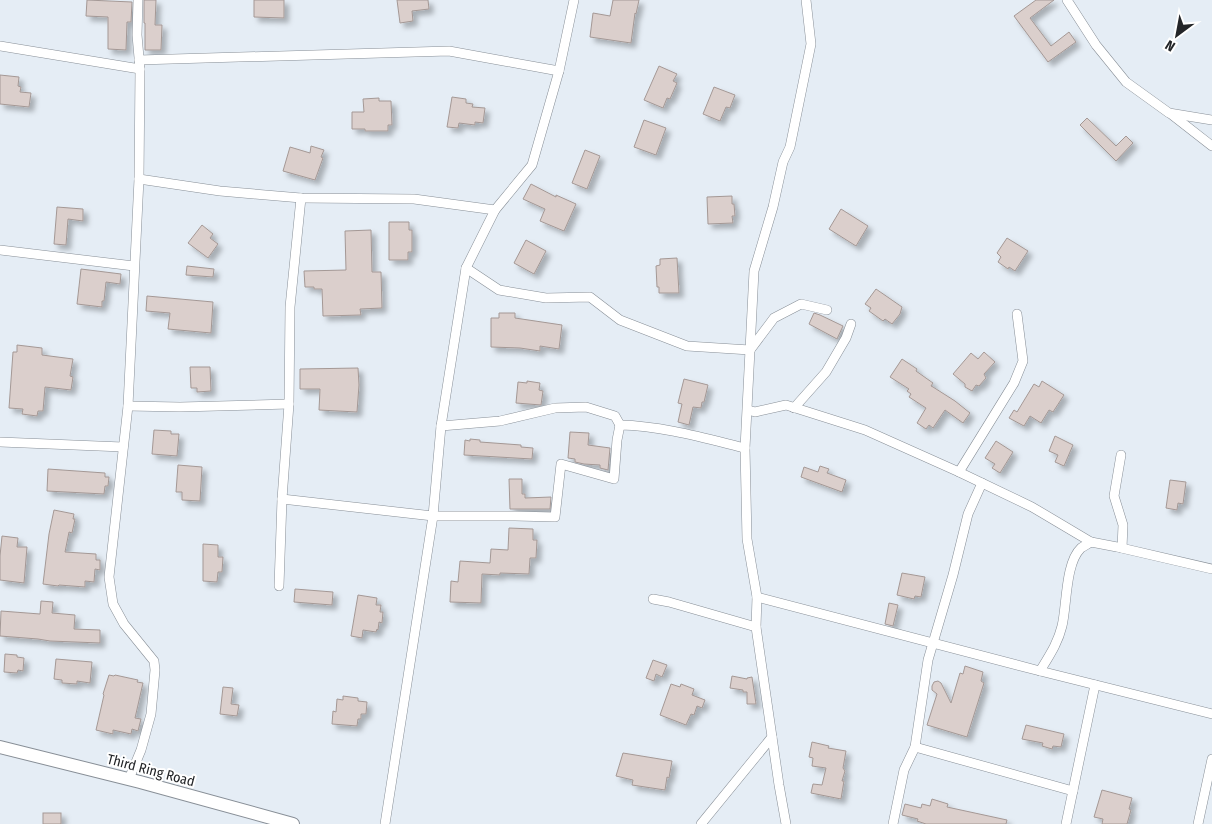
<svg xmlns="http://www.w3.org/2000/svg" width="1212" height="824" font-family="'Fira Sans Condensed',sans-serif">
<defs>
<filter id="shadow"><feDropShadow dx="4.5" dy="4.5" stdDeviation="2.5" flood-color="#0004"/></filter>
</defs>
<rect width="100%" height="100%" fill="#e5edf5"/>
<!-- building -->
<g fill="#dbcfcc" stroke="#a49895" filter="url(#shadow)">
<polygon points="87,0 132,2 131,22 127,22 126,50 108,49 108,17 86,16"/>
<polygon points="144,0 156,0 155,25 162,25 161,50 145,50 145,23 144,23"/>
<polygon points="254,0 284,0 284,18 254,17"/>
<polygon points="397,0 428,0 429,9 412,11 413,21 400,23"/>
<polygon points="613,0 639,0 636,14 635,13 631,43 590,37 593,13 610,16"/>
<polygon points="1036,0 1054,0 1030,18 1051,46 1069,32 1076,42 1048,62 1014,16"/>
<polygon points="659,66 677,74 673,81 677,83 670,99 667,98 663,108 644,100"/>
<polygon points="0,75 19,77 18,86 21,87 20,92 31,93 29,107 0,104"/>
<polygon points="714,87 735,95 730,108 726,107 720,121 703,114"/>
<polygon points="452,97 466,99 466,103 473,104 472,107 485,108 483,123 475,122 475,125 459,123 458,128 447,127"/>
<polygon points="379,98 379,101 391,101 392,125 388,125 388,131 365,131 365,129 352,129 352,112 364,112 363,99"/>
<polygon points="1087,118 1116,146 1126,136 1133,143 1116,161 1080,125"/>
<polygon points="644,120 666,128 656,155 634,147"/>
<polygon points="311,146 324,150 321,157 323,158 315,180 283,171 290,147 310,153"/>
<polygon points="585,150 600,156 587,189 572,183"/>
<polygon points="531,184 556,197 556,195 576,204 564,231 540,221 545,209 523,199"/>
<polygon points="732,196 732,204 734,204 735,216 732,216 733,223 708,224 707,197"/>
<polygon points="57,207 83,209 83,221 68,219 66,245 54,244"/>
<polygon points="841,209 868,226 856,246 829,229"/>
<polygon points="389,222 409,222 409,230 412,230 412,252 408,252 408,260 389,260"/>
<polygon points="202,225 213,234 210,238 218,244 208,258 188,243"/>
<polygon points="371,230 372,272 381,272 382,308 360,309 361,315 323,316 322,289 314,289 314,287 305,287 304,271 346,270 345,231"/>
<polygon points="1007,238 1028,251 1015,271 1009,267 1008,269 998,262 1001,257 997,253"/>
<polygon points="526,240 546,251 534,274 514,263"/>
<polygon points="677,258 679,293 659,293 659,287 657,287 656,266 660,265 660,259"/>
<polygon points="187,266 214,269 213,277 186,275"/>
<polygon points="81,269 121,274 120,284 106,282 104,301 102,301 102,307 77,304"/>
<polygon points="876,289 902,307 900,314 892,324 885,319 883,321 869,311 871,308 865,304"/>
<polygon points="147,296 213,302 211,333 168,329 170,313 146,311"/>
<polygon points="499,313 515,313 515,318 562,325 559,349 540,346 540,351 520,348 491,347 491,318 499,318"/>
<polygon points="814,313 820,315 843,326 837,339 809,324"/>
<polygon points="17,345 42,348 42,355 73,359 70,376 73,377 71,390 45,387 43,411 38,411 37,416 22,414 23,409 9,408 13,352 17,352"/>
<polygon points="984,352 995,362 984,374 986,378 979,386 976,385 972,391 965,387 965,384 953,374 971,353 978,359"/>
<polygon points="902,359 917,369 916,371 933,383 931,386 933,387 955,401 970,413 963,423 945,410 933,428 929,425 926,429 917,423 926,408 909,397 911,394 907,391 909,389 890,377"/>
<polygon points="190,367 210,367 211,391 197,392 197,388 191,388"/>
<polygon points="358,368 359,385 357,412 319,410 320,389 300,389 300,369"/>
<polygon points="684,379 708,385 704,402 702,402 701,408 693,407 689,425 678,422 682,404 678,403"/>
<polygon points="527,381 540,383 539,390 543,391 541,405 516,403 518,382 527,383"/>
<polygon points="1042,381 1064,395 1053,412 1049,410 1041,423 1030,416 1024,426 1009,418 1014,410 1017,412 1034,384 1039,387"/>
<polygon points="154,430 171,431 171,434 179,434 177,456 152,454"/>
<polygon points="570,432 589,433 588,445 610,448 608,470 600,468 600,465 584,464 575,462 575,459 568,458"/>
<polygon points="1055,436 1073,445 1064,466 1055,462 1058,455 1049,451"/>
<polygon points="470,439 480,440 480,442 521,445 521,447 533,448 532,459 464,455 465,440 470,441"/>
<polygon points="996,441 1013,452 1000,473 992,468 995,464 985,458"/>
<polygon points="178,465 202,467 200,501 182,500 182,492 176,492"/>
<polygon points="820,466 829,469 827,473 846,480 842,492 801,477 804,467 818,472"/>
<polygon points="48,469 105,473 105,477 109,477 108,486 105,486 104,494 47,491"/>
<polygon points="509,479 522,479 522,494 525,494 525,498 551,497 550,509 510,509"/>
<polygon points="1170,480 1186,482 1183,504 1178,503 1177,510 1166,508"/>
<polygon points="54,510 74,514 73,519 75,519 72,533 69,532 65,552 96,554 96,560 100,560 100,570 95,569 94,582 85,581 85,587 59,585 58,586 43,584 49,534"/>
<polygon points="509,528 533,529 533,540 537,540 536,558 530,558 529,574 500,573 500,575 482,574 481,603 450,602 451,581 458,582 460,561 490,563 491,549 508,550"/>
<polygon points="2,536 18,538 17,547 27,547 24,583 0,580 0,556"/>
<polygon points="203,544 218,545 218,557 223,557 222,572 218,572 217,582 203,581"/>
<polygon points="902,573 925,577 921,597 915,596 914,599 897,595"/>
<polygon points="295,589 333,592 332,605 294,602"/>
<polygon points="358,595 377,598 376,605 381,605 380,612 383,612 382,623 379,622 378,630 377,629 376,632 363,630 362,638 351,636"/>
<polygon points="41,601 53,602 52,613 75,615 74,629 100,630 100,643 50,641 38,639 0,636 1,611 40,614"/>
<polygon points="889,603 898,605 893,626 885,624"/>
<polygon points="5,654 17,655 17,657 24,658 23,671 18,670 17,673 4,672"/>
<polygon points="56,659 92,662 90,683 77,681 77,684 62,683 62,680 54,679"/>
<polygon points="653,660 667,665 662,677 656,674 654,681 646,678"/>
<polygon points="965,666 983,672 981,681 984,683 967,737 927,725 937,694 932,690 932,686 934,682 938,681 941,683 951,703 960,673 963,674"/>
<polygon points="109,675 114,676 115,675 138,680 137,682 143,683 135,718 141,719 138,731 132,729 131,734 113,730 113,734 96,730 104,695 103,694"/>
<polygon points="732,676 747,679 747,678 752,677 756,704 747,704 747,692 743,692 743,690 730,688"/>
<polygon points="671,684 680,687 681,684 694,689 692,695 705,700 702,708 697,706 694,715 691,714 686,725 660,715"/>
<polygon points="223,687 233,688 231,704 239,705 237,716 220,714"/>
<polygon points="343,696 358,698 358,701 367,702 366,714 361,714 361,719 358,719 357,726 332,724 333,711 336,712 337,699 343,700"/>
<polygon points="1026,725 1064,734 1061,747 1053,746 1052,749 1042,746 1043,743 1022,739"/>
<polygon points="812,742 829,746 828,748 846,751 843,768 845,771 842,781 844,781 841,799 811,793 813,784 822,785 826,768 812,766 813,758 809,757"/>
<polygon points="623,753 672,761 669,778 667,777 665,790 632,785 633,780 616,776"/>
<polygon points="1102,790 1132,798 1129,809 1131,810 1127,824 1102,824 1103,819 1094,817"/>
<polygon points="932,799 948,804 947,807 1007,820 1006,824 926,824 917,821 918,819 902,815 905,804 921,808 922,804 930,806"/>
<rect x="43" y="813" width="18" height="11"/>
</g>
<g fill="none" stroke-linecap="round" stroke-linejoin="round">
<defs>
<g id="street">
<polyline points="1067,0 1096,45 1126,82 1169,113 1212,120"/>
<polyline points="0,46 140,69"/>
<polyline points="139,60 449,51 559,71"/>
<polyline points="1171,114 1212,146"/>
<polyline points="139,179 220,191 301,198 414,199 495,210"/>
<polyline points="0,250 134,266"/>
<polyline points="466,268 499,290 546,298 590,297 620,320 687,346 750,350 774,318 801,304 827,310"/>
<polyline points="128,406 180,407 289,404"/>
<polyline points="794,408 826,372 846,338 851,324"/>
<polyline points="748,410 755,412 786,405 865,430 959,472 1032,507 1091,542"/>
<polyline points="441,426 500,421 555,408 586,407 615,416 620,425"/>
<polyline points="0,442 123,447"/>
<polyline points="1121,455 1114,496 1123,525 1122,548"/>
<polyline points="959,472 1014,383 1023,361 1017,314"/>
<path d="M 282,499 L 433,516 L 515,516 L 555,517 L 561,464 L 614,479 L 617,440 L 620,425 C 662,426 704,438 745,448"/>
<polyline points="279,586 282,499 289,404 290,307 301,198"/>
<polyline points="757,597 1040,671 1212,714"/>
<polyline points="653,599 669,602 756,627"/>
<path d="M 1040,671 C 1049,656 1058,643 1062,626 C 1067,606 1065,563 1081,548 C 1084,546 1088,544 1091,542 L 1117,547 L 1212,569"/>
<polyline points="915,747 1073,791"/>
<polyline points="129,779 141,750 151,714 155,670 154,661 124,624 113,604 109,577 128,406 139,179 140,69 137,35 138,0"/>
<polyline points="385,824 433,516 441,426 466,268 495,210 532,165 559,71 574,0"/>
<polyline points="701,824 772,737"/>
<polyline points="786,824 779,785 756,627 757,597 747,539 745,448 754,271 773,207 783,162 790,147 811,44 806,0"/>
<polyline points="893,824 904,770 915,747 928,660 953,575 968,514 982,483"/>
<polyline points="1066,824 1095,685"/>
<polyline points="1198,824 1212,759"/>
</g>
<polyline id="secondary" points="0,747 140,782 293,824"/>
</defs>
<!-- street casing -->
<use href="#street" stroke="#888f97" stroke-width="10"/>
<!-- secondary casing -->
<use href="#secondary" stroke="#888f97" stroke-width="14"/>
<!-- street -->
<use href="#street" stroke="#fff" stroke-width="9"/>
<!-- secondary -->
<use href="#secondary" stroke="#fff" stroke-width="12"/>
</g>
<g text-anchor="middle" stroke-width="4" stroke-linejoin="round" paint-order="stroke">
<!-- street labels -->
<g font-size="14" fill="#232528" stroke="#fff">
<text transform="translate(151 770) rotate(15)" y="5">Third Ring Road</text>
</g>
</g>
<!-- north arrow -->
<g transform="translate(1177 35) rotate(212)" stroke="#ffffff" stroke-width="4" paint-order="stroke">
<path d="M0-4L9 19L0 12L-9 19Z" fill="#232528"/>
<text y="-8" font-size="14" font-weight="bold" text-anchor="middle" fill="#232528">N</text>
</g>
</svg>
